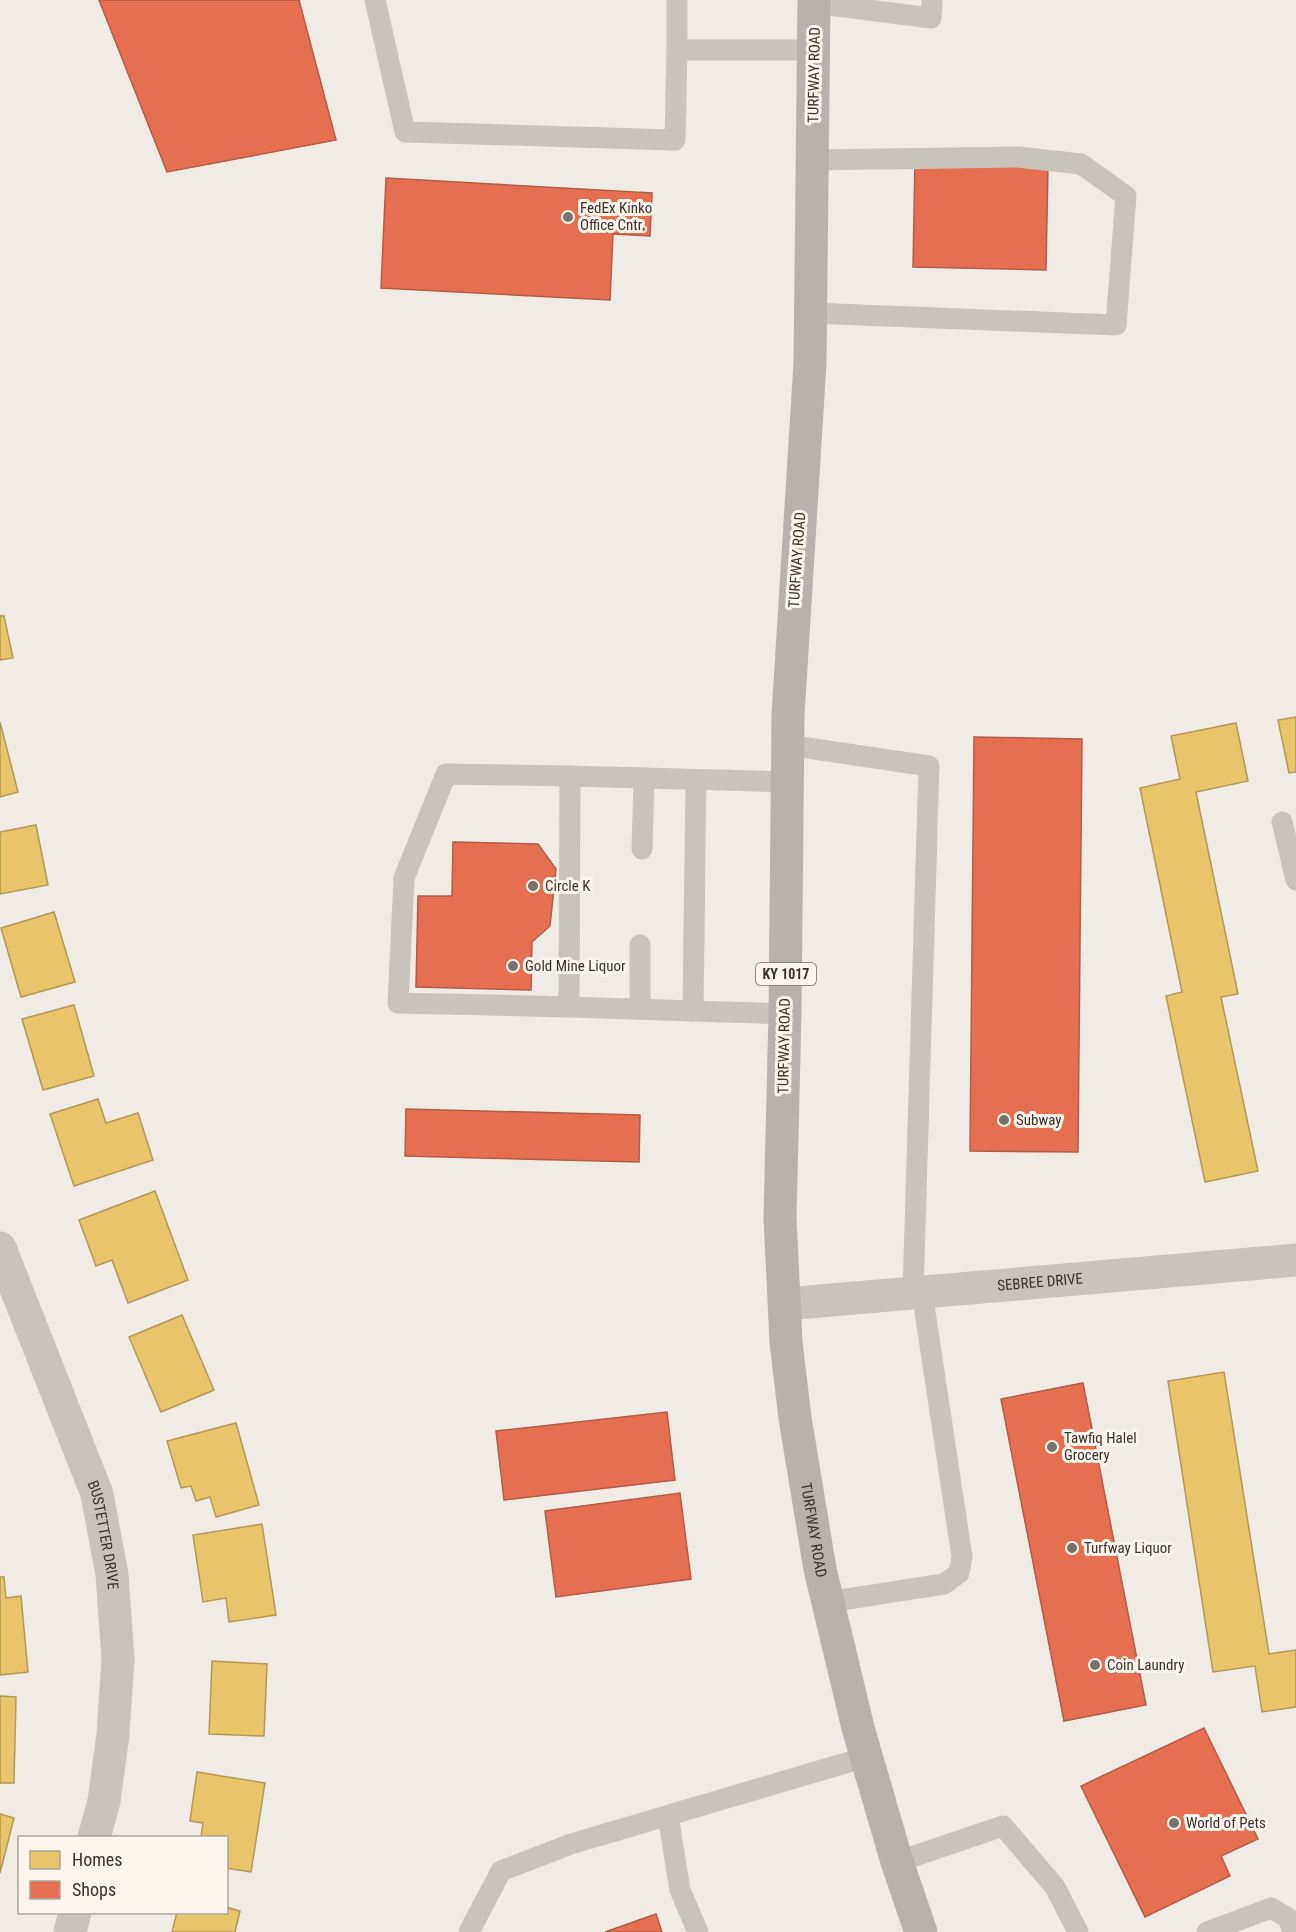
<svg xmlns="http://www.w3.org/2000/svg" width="1296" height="1932" font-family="'Roboto Condensed',sans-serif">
<rect width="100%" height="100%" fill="#f0ebe5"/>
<!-- homes -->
<g fill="#e9c46a" stroke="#b59857" stroke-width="1.5">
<polygon points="0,616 4,616 13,658 0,660"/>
<polygon points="1296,717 1296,772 1289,773 1278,720"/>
<polygon points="0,722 18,792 0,797"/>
<polygon points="1236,723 1248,781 1196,792 1238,994 1221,997 1258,1171 1205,1182 1166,996 1182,992 1140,788 1180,779 1171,736"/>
<polygon points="36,825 48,885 0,894 0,832"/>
<polygon points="54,912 75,982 21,997 1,928"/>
<polygon points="74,1005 94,1076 43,1090 22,1019"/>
<polygon points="98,1099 106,1123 138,1113 153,1160 74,1186 50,1114"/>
<polygon points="155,1191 188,1280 128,1303 112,1260 96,1266 79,1220"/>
<polygon points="182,1315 214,1390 161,1412 129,1337"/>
<polygon points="1224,1372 1269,1654 1296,1650 1296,1707 1262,1712 1255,1666 1213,1672 1168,1381"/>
<polygon points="236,1423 259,1505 216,1517 210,1497 196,1501 191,1486 181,1488 167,1441"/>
<polygon points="262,1524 276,1615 229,1622 226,1598 203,1602 193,1535"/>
<polygon points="0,1577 4,1577 6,1598 21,1596 28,1672 0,1675"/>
<polygon points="212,1661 267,1664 264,1736 209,1734"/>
<polygon points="0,1696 16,1697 14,1783 0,1783"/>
<polygon points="197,1772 265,1783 251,1872 226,1868 226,1838 201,1837 203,1823 190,1821"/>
<polygon points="0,1814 14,1818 0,1873"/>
<polygon points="226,1907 240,1911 235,1932 172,1932 177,1912 226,1912"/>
</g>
<!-- shops -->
<g fill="#e76f51" stroke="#b35c46" stroke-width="1.5">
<polygon points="99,0 299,0 336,140 167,172"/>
<polygon points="915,162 1048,165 1046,270 913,267"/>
<polygon points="386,178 652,193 650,236 613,234 610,300 381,288"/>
<polygon points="974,737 1082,739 1078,1152 970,1151"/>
<polygon points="453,842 538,844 556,869 550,926 532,942 531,990 416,987 418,896 452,896"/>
<polygon points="406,1109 640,1115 639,1162 405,1156"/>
<polygon points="1083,1383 1146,1705 1064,1721 1001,1399"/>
<polygon points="667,1412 675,1480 504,1500 496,1431"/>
<polygon points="680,1493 691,1579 556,1597 545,1511"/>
<polygon points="1204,1728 1258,1839 1221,1856 1230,1876 1145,1917 1081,1786"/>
<polygon points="656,1914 662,1932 605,1932"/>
</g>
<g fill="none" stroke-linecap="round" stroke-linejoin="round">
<!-- lane -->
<g stroke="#c9c3be" stroke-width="21">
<polyline points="375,0 405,132 675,140 677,50 814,50"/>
<polyline points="677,0 677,50"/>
<polyline points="814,3 931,18 932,0"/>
<polyline points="811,313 1116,325 1126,196 1081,164 1018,157 813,160"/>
<polyline points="787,745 929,766 913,1293"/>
<polyline points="1282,822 1296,880"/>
<polyline points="642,849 644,779"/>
<polyline points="569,1007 398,1003 404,878 446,774 570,776"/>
<polyline points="640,1009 640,945"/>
<polyline points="693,1011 696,780"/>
<polyline points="785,1014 569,1007 570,776 787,782"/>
<polyline points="828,1602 944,1584 959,1573 962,1557 922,1292"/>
<polyline points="668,1816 680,1890 698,1932"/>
<polyline points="897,1862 1003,1826 1055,1887 1078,1932"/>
<polyline points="469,1932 501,1871 571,1844 866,1757"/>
<polyline points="1207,1932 1271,1908 1288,1918 1293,1932"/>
</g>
<!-- street -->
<g stroke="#c9c3be" stroke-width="33">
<path id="s1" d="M 0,1248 L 97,1494 L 112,1575 L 118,1659 L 113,1734 L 104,1801 L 94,1838"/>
<path id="s2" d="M 785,1304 L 1296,1260"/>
<polyline points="70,1932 75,1912"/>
</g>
<!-- primary -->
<path stroke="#b8b1ad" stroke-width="33" id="s3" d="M 814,0 L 810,363 L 788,715 L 785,1014 L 780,1218 L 786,1342 L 795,1418 L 820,1569 L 858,1728 L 897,1862 L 921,1932"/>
</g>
<!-- markers -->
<g fill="#7a716c" stroke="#fbf5ee" stroke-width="2">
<circle cx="568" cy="217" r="6"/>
<circle cx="533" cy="886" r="6"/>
<circle cx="513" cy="966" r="6"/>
<circle cx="1004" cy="1120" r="6"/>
<circle cx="1052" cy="1447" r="6"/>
<circle cx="1072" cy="1548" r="6"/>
<circle cx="1095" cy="1665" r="6"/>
<circle cx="1174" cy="1823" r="6"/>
</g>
<g text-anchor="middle" stroke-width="6" stroke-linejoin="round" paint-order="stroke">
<!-- shield labels -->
<rect fill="#fbf5ee" stroke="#756b66" stroke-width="1.5" x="756" y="963" width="60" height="22" rx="4.5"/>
<g font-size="14" font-weight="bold" fill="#3b302b">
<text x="786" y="979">KY 1017</text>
</g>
<!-- street labels -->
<g font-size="15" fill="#3b302b" stroke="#fbf5ee">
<text transform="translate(814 75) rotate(-89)" y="5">TURFWAY ROAD</text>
<text transform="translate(797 560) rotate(-86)" y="5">TURFWAY ROAD</text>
<text transform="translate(784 1046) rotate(-89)" y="5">TURFWAY ROAD</text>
<text dy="5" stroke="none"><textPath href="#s2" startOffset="256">SEBREE DRIVE</textPath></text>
<text dy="5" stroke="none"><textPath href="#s3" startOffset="1533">TURFWAY ROAD</textPath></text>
<text dy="5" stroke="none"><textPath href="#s1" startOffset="306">BUSTETTER DRIVE</textPath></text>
</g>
<!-- poi labels -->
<g font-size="15" fill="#3b302b" stroke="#fbf5ee" text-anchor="start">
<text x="580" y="213">FedEx Kinko<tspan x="580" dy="17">Office Cntr.</tspan></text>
<text x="545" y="891">Circle K</text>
<text x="525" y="971">Gold Mine Liquor</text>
<text x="1016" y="1125">Subway</text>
<text x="1064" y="1443">Tawfiq Halel<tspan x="1064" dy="17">Grocery</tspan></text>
<text x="1084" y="1553">Turfway Liquor</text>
<text x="1107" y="1670">Coin Laundry</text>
<text x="1186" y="1828">World of Pets</text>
</g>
</g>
<!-- legend -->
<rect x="18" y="1836" width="210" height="78" fill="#fbf5ee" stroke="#aea6a0" stroke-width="1.5"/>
<rect x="30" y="1851" width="30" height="18" fill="#e9c46a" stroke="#aea6a0" stroke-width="1.5"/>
<text x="72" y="1866" font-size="18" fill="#3b302b">Homes</text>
<rect x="30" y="1881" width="30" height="18" fill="#e76f51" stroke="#aea6a0" stroke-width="1.5"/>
<text x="72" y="1896" font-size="18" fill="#3b302b">Shops</text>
</svg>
